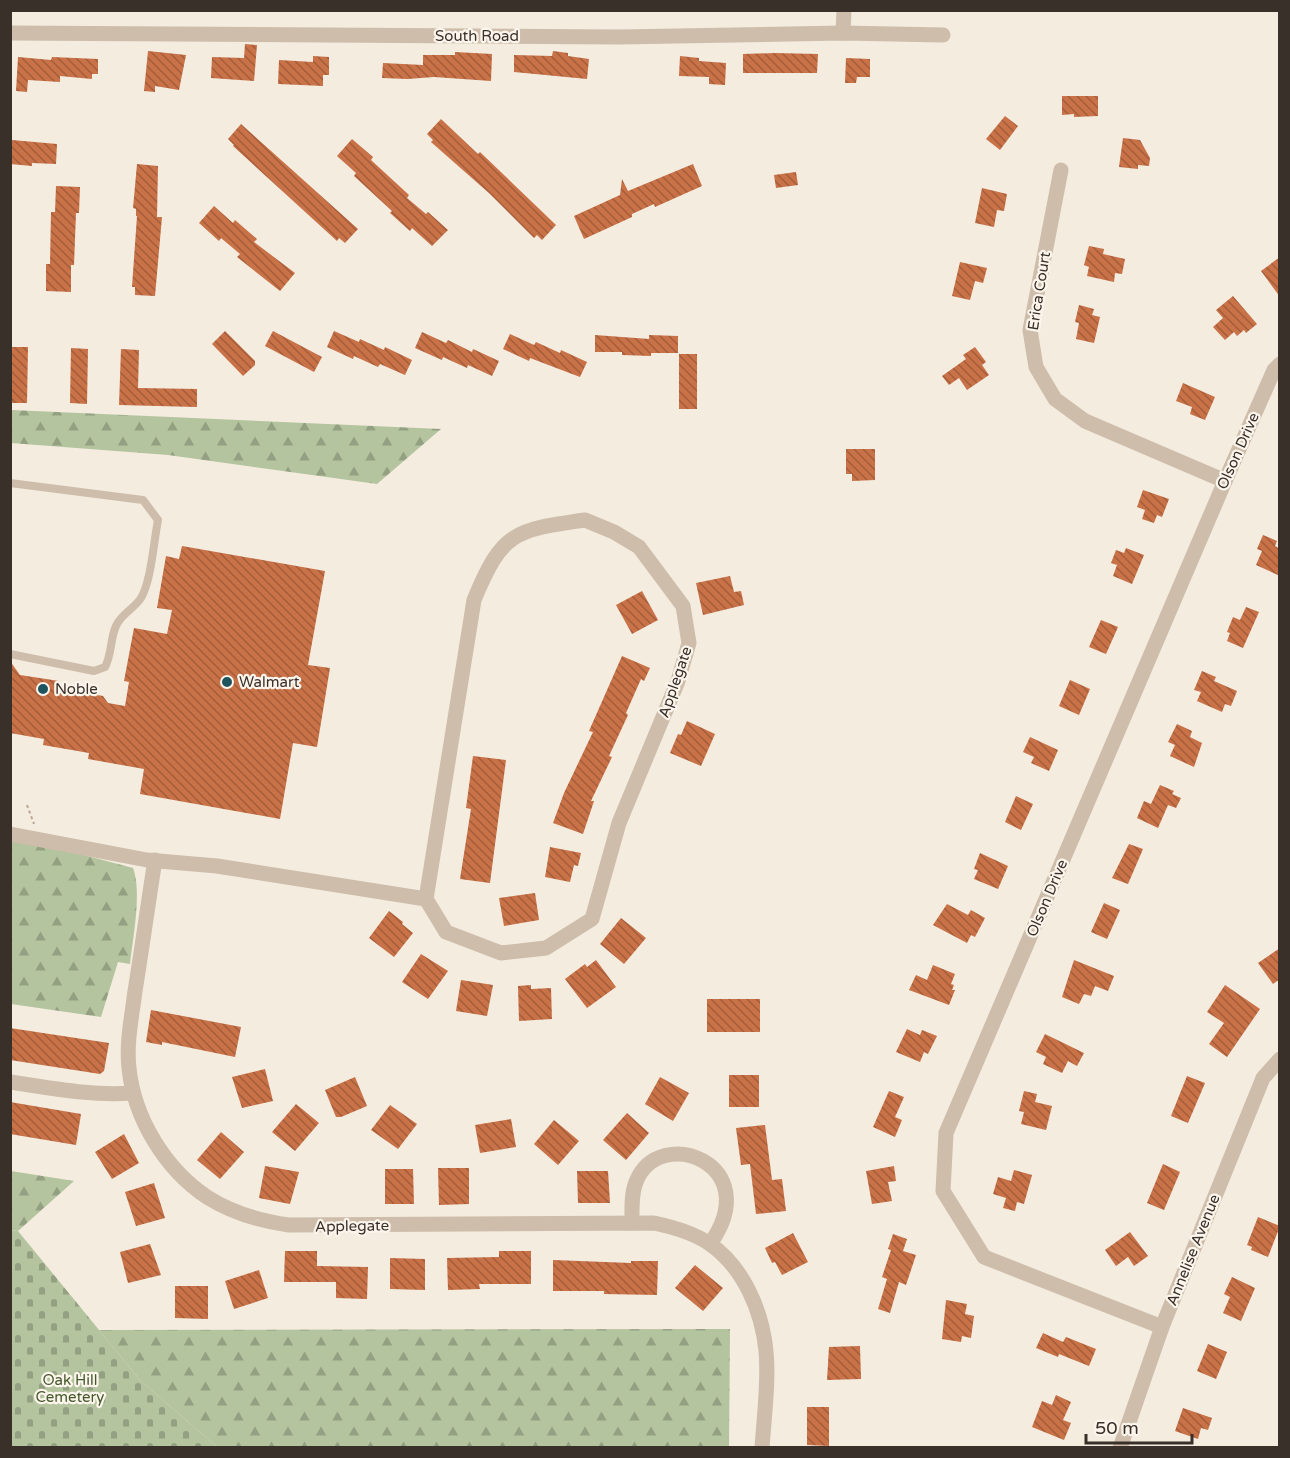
<svg xmlns="http://www.w3.org/2000/svg" width="1290" height="1458" font-family="'Varela Round',sans-serif">
<defs>
<pattern id="forest-firs" width="22" height="20" patternUnits="userSpaceOnUse" patternTransform="scale(1.5)"><rect width="22" height="20" fill="#b4c49e"/><path d="M5 1l3.5 6h-7zM16 11l3.5 6h-7z" fill="#93a081"/></pattern>
<pattern id="cemetery-stones" width="16" height="16" patternUnits="userSpaceOnUse" patternTransform="scale(1.5)"><rect width="16" height="16" fill="#b4c49e"/><path d="M2 7V4a2 2 0 0 1 4 0v3zM10 15v-3a2 2 0 0 1 4 0v3z" fill="#93a081"/></pattern>
<pattern id="building-back-hatch" width="6" height="6" patternUnits="userSpaceOnUse" patternTransform="scale(1.5)"><rect width="6" height="6" fill="#c97147"/><path d="M-1 5l2 2M0 0l6 6M5-1l2 2" fill="none" stroke="#a45d3b"/></pattern>
</defs>
<rect width="100%" height="100%" fill="#f4ecdf"/>
<!-- forest -->
<g fill="url(#forest-firs)">
<polygon points="11,410 441,429 377,484 168,455 11,443"/>
<path d="M 11,840 L 65,850 L 133,868 C 142,891 133,938 130,964 L 118,962 L 101,1017 L 11,1004 Z"/>
<polygon points="10,1171 11,1171 74,1181 18,1231 11,1230"/>
<polygon points="730,1329 729,1447 217,1447 140,1380 99,1330"/>
</g>
<!-- cemetery -->
<polygon fill="url(#cemetery-stones)" points="11,1230 18,1231 140,1380 217,1447 11,1447"/>
<!-- building -->
<g fill="url(#building-back-hatch)">
<polygon points="245,44 257,45 254,81 211,78 212,57 244,58"/>
<polygon points="148,51 186,55 179,90 155,86 155,92 144,91"/>
<polygon points="553,51 568,53 568,56 589,59 587,79 514,72 514,55 552,56"/>
<polygon points="455,52 492,54 491,81 434,77 408,79 382,78 383,63 423,65 423,55 455,55"/>
<polygon points="775,53 818,54 817,73 743,73 743,54"/>
<polygon points="313,56 329,57 329,75 323,75 323,86 278,84 279,60 313,62"/>
<polygon points="680,56 699,58 699,61 726,63 725,85 709,84 709,77 679,76"/>
<polygon points="18,57 51,60 52,57 98,59 98,74 92,74 92,79 60,76 60,82 28,80 27,92 16,91"/>
<polygon points="846,58 870,59 870,77 857,77 856,83 845,83"/>
<polygon points="1062,96 1098,96 1098,116 1074,117 1074,114 1062,115"/>
<polygon points="1005,116 1018,126 1000,150 986,139"/>
<polygon points="441,119 478,154 480,152 556,225 542,240 537,235 534,238 490,194 431,142 433,140 427,134"/>
<polygon points="241,124 358,229 345,243 339,238 337,241 233,146 234,145 228,139"/>
<polygon points="1123,138 1140,140 1150,158 1149,166 1138,165 1138,169 1119,167"/>
<polygon points="352,139 373,157 371,160 409,195 407,198 426,214 428,212 448,230 432,246 412,228 410,231 390,213 392,211 354,176 356,173 337,156"/>
<polygon points="12,140 57,144 56,164 32,163 32,166 10,164"/>
<polygon points="137,164 158,166 157,217 162,217 155,296 135,295 135,287 132,287 137,216 136,216 136,209 133,208"/>
<polygon points="693,164 702,186 655,207 654,204 632,214 632,217 584,239 574,216 620,195 622,179 628,191"/>
<polygon points="796,172 798,185 776,188 774,175"/>
<polygon points="56,186 80,187 79,213 76,213 74,265 71,265 71,292 46,291 46,264 50,264 51,212 55,212"/>
<polygon points="982,188 1007,194 1004,211 997,210 994,227 975,223"/>
<polygon points="214,206 233,223 235,220 257,239 254,242 295,273 280,291 237,257 240,254 221,238 219,241 199,223"/>
<polygon points="1089,246 1104,249 1103,254 1125,259 1122,274 1115,273 1114,282 1087,276 1089,267 1084,265"/>
<polygon points="1280,257 1280,297 1261,271"/>
<polygon points="960,262 987,268 983,283 975,281 970,300 952,296"/>
<polygon points="1233,296 1257,324 1246,333 1244,330 1237,336 1234,332 1225,340 1213,327 1223,318 1216,310"/>
<polygon points="1079,305 1094,309 1092,315 1100,317 1094,343 1076,339 1079,323 1075,322"/>
<polygon points="225,331 255,361 255,365 243,376 212,344"/>
<polygon points="273,331 322,357 314,372 265,346"/>
<polygon points="334,331 359,342 360,339 384,350 385,347 412,360 405,375 380,364 378,367 354,356 353,359 327,347"/>
<polygon points="422,332 446,343 448,340 472,352 473,349 499,361 492,376 468,365 467,368 443,357 442,360 415,348"/>
<polygon points="510,334 534,345 536,342 560,353 561,350 587,362 580,377 530,358 529,361 503,349"/>
<polygon points="595,335 649,339 649,335 678,336 678,353 651,353 651,356 622,355 622,352 595,352"/>
<polygon points="10,347 28,347 27,403 10,403"/>
<polygon points="975,347 986,362 982,365 989,375 967,390 959,378 949,385 942,376 966,359 963,355"/>
<polygon points="71,348 88,349 87,404 70,403"/>
<polygon points="121,349 139,350 138,388 197,389 197,407 119,405"/>
<rect x="679" y="354" width="18" height="55"/>
<polygon points="1183,383 1215,397 1205,420 1190,414 1192,407 1176,401"/>
<polygon points="846,449 875,449 875,480 852,481 852,474 846,474"/>
<polygon points="1143,490 1169,499 1162,517 1157,515 1154,523 1142,519 1145,510 1137,507"/>
<polygon points="1263,535 1277,541 1275,546 1280,549 1280,576 1256,565 1262,551 1257,549"/>
<polygon points="182,546 325,571 308,665 330,668 317,747 293,743 280,819 140,794 144,769 88,759 89,753 43,745 44,739 10,733 10,661 20,675 59,681 64,689 103,696 108,703 125,706 129,682 124,681 134,628 167,634 172,610 157,608 166,556 179,559"/>
<polygon points="1126,548 1144,555 1132,584 1113,576 1117,565 1111,563 1116,550 1124,553"/>
<polygon points="730,576 734,592 741,591 744,605 703,615 696,583"/>
<polygon points="642,591 658,620 632,634 616,605"/>
<polygon points="1246,607 1259,612 1243,648 1227,641 1230,633 1227,632 1233,617 1240,620"/>
<polygon points="1101,620 1118,627 1106,654 1089,647"/>
<polygon points="622,656 650,668 644,681 641,679 626,713 628,715 609,756 612,757 591,801 594,801 583,834 553,823 564,793 593,732 589,731"/>
<polygon points="1202,671 1216,677 1214,681 1237,691 1231,706 1225,704 1222,712 1197,701 1201,692 1194,690"/>
<polygon points="1070,680 1090,689 1079,715 1059,706"/>
<polygon points="687,721 715,734 701,766 670,753 678,734 681,735"/>
<polygon points="1177,724 1192,731 1190,737 1202,743 1194,767 1170,756 1175,745 1168,742"/>
<polygon points="1030,737 1058,750 1049,771 1031,763 1034,757 1023,752"/>
<polygon points="473,756 506,760 490,883 460,879 471,809 466,808"/>
<polygon points="1160,785 1174,791 1172,794 1181,798 1176,808 1168,805 1158,828 1137,818 1144,801 1151,804"/>
<polygon points="1016,796 1033,804 1021,830 1005,822"/>
<polygon points="1129,844 1143,849 1128,884 1112,878"/>
<polygon points="550,847 581,853 578,866 574,865 570,882 545,877"/>
<polygon points="980,853 1008,866 998,889 974,879 978,870 974,869"/>
<polygon points="535,893 539,920 504,926 499,898"/>
<polygon points="1104,903 1120,910 1107,939 1091,932"/>
<polygon points="947,904 968,915 971,910 985,918 975,937 971,935 967,943 933,925"/>
<polygon points="389,911 403,922 402,924 413,933 394,957 369,938"/>
<polygon points="621,918 646,938 624,964 600,944"/>
<polygon points="1280,948 1280,979 1273,984 1258,963"/>
<polygon points="421,954 448,971 428,999 402,982"/>
<polygon points="596,960 616,987 587,1008 565,979 585,964 587,967"/>
<polygon points="1074,960 1114,976 1108,991 1095,986 1091,996 1084,994 1079,1004 1062,997"/>
<polygon points="933,965 955,974 951,984 954,985 952,990 955,990 949,1005 909,990 916,975 927,980"/>
<polygon points="461,980 493,985 487,1016 456,1011"/>
<polygon points="531,985 531,989 551,988 552,1019 519,1021 518,986"/>
<polygon points="1225,985 1260,1009 1227,1057 1209,1044 1224,1023 1207,1012"/>
<rect x="707" y="999" width="53" height="33"/>
<polygon points="151,1010 241,1027 235,1057 162,1042 162,1045 146,1042"/>
<polygon points="10,1028 109,1043 104,1071 100,1074 10,1060"/>
<polygon points="907,1029 920,1035 922,1030 937,1036 928,1054 924,1052 920,1062 896,1052"/>
<polygon points="1045,1034 1084,1053 1077,1066 1068,1061 1062,1073 1043,1064 1046,1057 1036,1052"/>
<polygon points="265,1069 273,1101 242,1108 232,1077"/>
<rect x="729" y="1075" width="30" height="32"/>
<polygon points="1187,1076 1205,1083 1188,1123 1171,1116"/>
<polygon points="355,1077 367,1106 341,1117 336,1117 325,1090"/>
<polygon points="660,1077 689,1093 673,1121 645,1104"/>
<polygon points="889,1091 904,1097 895,1117 902,1120 895,1137 873,1127"/>
<polygon points="1024,1091 1037,1094 1035,1102 1052,1106 1046,1130 1021,1124 1024,1112 1019,1111"/>
<polygon points="10,1102 81,1114 76,1145 10,1134"/>
<polygon points="296,1104 319,1123 295,1151 272,1132"/>
<polygon points="390,1105 417,1124 398,1149 371,1130"/>
<polygon points="627,1113 649,1133 626,1160 603,1140"/>
<polygon points="511,1119 516,1147 480,1153 475,1125"/>
<polygon points="554,1120 579,1141 558,1165 534,1144"/>
<polygon points="765,1125 772,1180 782,1179 786,1211 756,1214 750,1164 741,1165 736,1128"/>
<polygon points="221,1132 244,1152 220,1179 197,1160"/>
<polygon points="124,1134 139,1163 112,1179 95,1152"/>
<polygon points="1163,1164 1180,1172 1164,1210 1147,1203"/>
<polygon points="265,1166 299,1172 290,1204 259,1198"/>
<polygon points="894,1166 896,1181 888,1182 892,1201 872,1204 866,1171"/>
<polygon points="438,1168 469,1168 469,1204 439,1205"/>
<polygon points="385,1169 413,1169 414,1204 385,1204"/>
<polygon points="1014,1170 1032,1175 1024,1204 1017,1202 1015,1211 1003,1208 1006,1198 993,1194 998,1177 1011,1181"/>
<polygon points="577,1171 608,1171 610,1203 578,1203"/>
<polygon points="154,1183 165,1218 136,1226 125,1192"/>
<polygon points="1258,1217 1280,1226 1268,1257 1251,1250 1252,1247 1247,1245"/>
<polygon points="1130,1232 1148,1256 1134,1266 1128,1257 1116,1266 1105,1250"/>
<polygon points="793,1233 808,1262 782,1275 775,1262 772,1263 765,1248"/>
<polygon points="893,1234 907,1239 903,1251 916,1255 906,1285 899,1282 890,1313 878,1309 887,1279 882,1277 891,1250 888,1249"/>
<polygon points="150,1244 161,1275 128,1283 120,1252"/>
<polygon points="285,1251 317,1251 317,1266 368,1267 367,1299 336,1298 336,1282 284,1282"/>
<polygon points="499,1251 531,1251 531,1284 479,1284 480,1289 448,1290 447,1258 499,1257"/>
<polygon points="390,1258 425,1259 425,1290 390,1289"/>
<polygon points="553,1260 631,1263 631,1261 658,1261 657,1295 604,1294 604,1291 553,1291"/>
<polygon points="695,1265 723,1288 703,1311 675,1288"/>
<polygon points="259,1270 268,1298 234,1309 225,1281"/>
<polygon points="1232,1277 1255,1288 1241,1321 1223,1313 1230,1297 1224,1294"/>
<polygon points="175,1286 208,1286 208,1319 175,1318"/>
<polygon points="946,1300 967,1304 965,1314 974,1316 971,1338 962,1336 961,1342 942,1339"/>
<polygon points="1043,1333 1063,1342 1066,1337 1096,1349 1089,1366 1059,1354 1058,1357 1036,1348"/>
<polygon points="1208,1344 1227,1352 1216,1379 1197,1371"/>
<polygon points="860,1346 861,1379 827,1380 829,1347"/>
<polygon points="1056,1395 1071,1402 1063,1420 1071,1423 1064,1440 1032,1427 1042,1401 1052,1405"/>
<polygon points="807,1407 829,1407 829,1446 807,1445"/>
<polygon points="1183,1408 1212,1418 1208,1430 1201,1428 1198,1439 1175,1431"/>
</g>
<g fill="none" stroke-linecap="round" stroke-linejoin="round">
<!-- path -->
<polyline stroke="#b9a794" stroke-width="2" stroke-dasharray="3 3" stroke-linecap="butt" points="27,805 34,824"/>
<!-- lane -->
<path stroke="#cdbdaa" stroke-width="8" d="M 10,483 L 143,500 L 158,520 C 154,540 151,582 141,598 C 134,609 121,614 116,626 C 110,639 112,654 105,667 L 94,671 L 10,654"/>
<!-- street -->
<g stroke="#cdbdaa" stroke-width="15">
<polyline points="10,33 619,37 843,33 943,35"/>
<polyline points="843,33 844,10"/>
<polyline points="1061,170 1030,330 1036,367 1055,399 1085,421 1225,481"/>
<path d="M 585,520 L 614,532 L 639,547 L 683,606 L 689,643 L 678,681 L 619,823 L 592,919 L 546,948 L 501,953 L 446,932 L 426,899 L 474,600 C 502,532 514,530 585,520 Z"/>
<polyline points="10,834 147,860 217,866 426,899"/>
<path d="M 155,860 C 148,904 142,948 135,991 C 132,1016 126,1043 129,1068 C 134,1118 165,1169 207,1197 C 232,1213 260,1221 289,1225 L 654,1223 C 673,1227 694,1233 710,1244 C 744,1268 762,1311 766,1351 C 769,1382 764,1416 762,1448"/>
<path d="M 10,1082 C 51,1088 91,1096 132,1093"/>
<path d="M 632,1223 C 632,1210 631,1194 636,1182 C 659,1123 767,1164 710,1244"/>
<polyline points="1162,1327 984,1257 943,1191 946,1133 1225,481 1274,370 1280,364"/>
<polyline points="1120,1448 1162,1327 1263,1078 1280,1059"/>
</g>
</g>
<!-- markers -->
<g fill="#1d545d" stroke="#fbf5ec" stroke-width="2">
<circle cx="227" cy="682" r="6"/>
<circle cx="43" cy="689" r="6"/>
</g>
<g text-anchor="middle" stroke-width="4.5" stroke-linejoin="round" paint-order="stroke">
<!-- street labels -->
<g font-size="15" fill="#3a302a" stroke="#fbf5ec">
<text x="477" y="41">South Road</text>
<text transform="translate(1039 291) rotate(-81)" y="5">Erica Court</text>
<text transform="translate(1238 451) rotate(-66)" y="5">Olson Drive</text>
<text transform="translate(675 682) rotate(-71)" y="5">Applegate</text>
<text transform="translate(1047 898) rotate(-67)" y="5">Olson Drive</text>
<text transform="translate(352 1226) rotate(-1)" y="5">Applegate</text>
<text transform="translate(1193 1250) rotate(-68)" y="5">Annelise Avenue</text>
</g>
<!-- poi labels -->
<g font-size="15" fill="#3a302a" stroke="#fbf5ec" text-anchor="start">
<text x="239" y="687">Walmart</text>
<text x="55" y="694">Noble</text>
</g>
<!-- park labels -->
<g font-size="15" fill="#46592d" stroke="#fbf5ec">
<text x="70" y="1385">Oak Hill<tspan x="70" dy="17">Cemetery</tspan></text>
</g>
</g>
<!-- border -->
<rect width="1290" height="1458" fill="none" stroke="#3a302a" stroke-width="24"/>
<!-- scale -->
<path d="M1086 1434v9h106v-9" fill="none" stroke="#3a302a" stroke-width="3"/>
<text x="1095" y="1434" font-size="18" fill="#3a302a" stroke="#fbf5ec" stroke-width="4.5" paint-order="stroke">50 m</text>
</svg>
